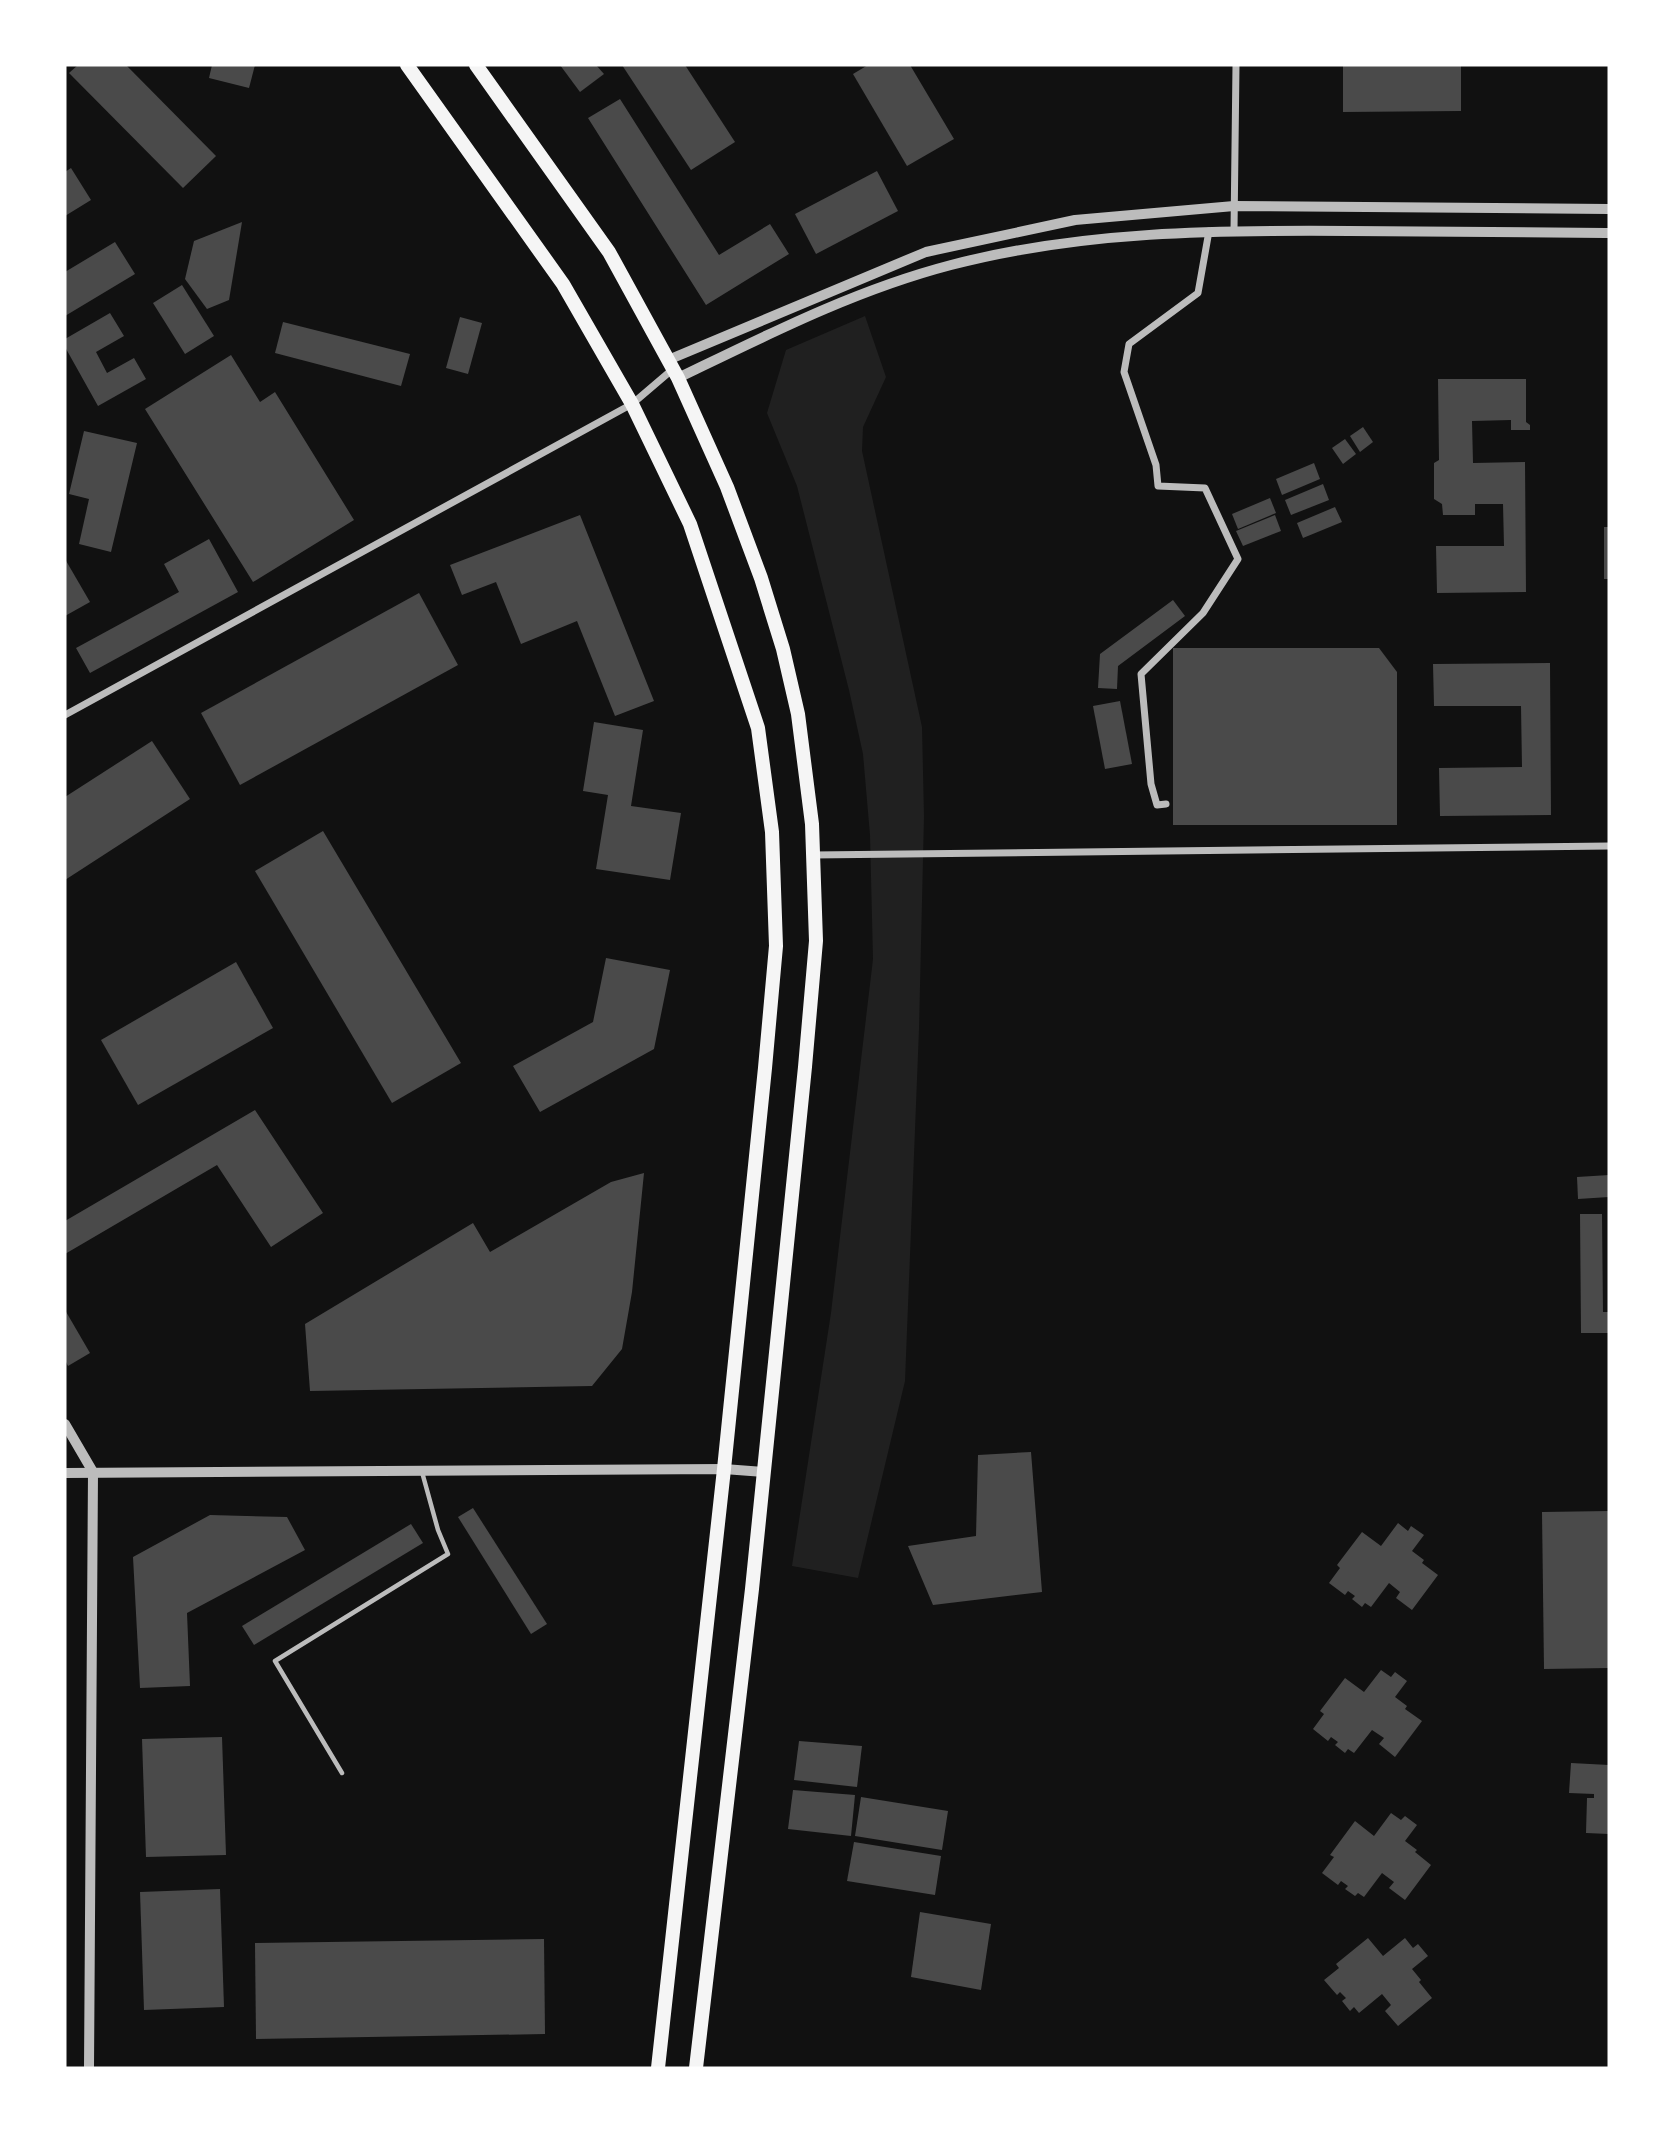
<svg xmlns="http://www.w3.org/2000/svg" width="1674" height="2133" font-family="'Public Sans',sans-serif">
<rect width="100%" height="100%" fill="#111"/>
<!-- green -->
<polygon fill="#202020" points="865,316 886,377 863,427 862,451 922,727 924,816 919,1029 905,1381 858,1578 792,1566 831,1313 873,959 870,835 863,754 849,690 797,486 767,413 786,350"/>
<!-- building -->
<g fill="#4a4a4a">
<polygon points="78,65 126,65 216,156 183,188 69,73"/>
<polygon points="212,65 255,65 249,88 209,78"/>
<polygon points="560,65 596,65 604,74 580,92"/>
<polygon points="622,65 685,65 735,142 691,170"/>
<polygon points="868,65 910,65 954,139 907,166 853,74"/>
<polygon points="1343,65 1461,65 1461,111 1343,112"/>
<polygon points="620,99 719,255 770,224 789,254 706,305 588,118"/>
<polygon points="71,168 91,200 65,216 65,172"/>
<polygon points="877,171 898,211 816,254 795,214"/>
<polygon points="242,222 229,300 207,309 185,279 194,241"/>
<polygon points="115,242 135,274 65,316 65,272"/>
<polygon points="182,285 214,336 185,354 153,303"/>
<polygon points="110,313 124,336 96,352 107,373 134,358 146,379 98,406 65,347 65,339"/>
<polygon points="460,317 482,323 468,374 446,368"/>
<polygon points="283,322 410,354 401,386 275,353"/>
<polygon points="231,355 260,402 275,392 354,520 253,582 145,409"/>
<polygon points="1438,379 1526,379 1526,422 1530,425 1530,430 1511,430 1511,420 1472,421 1473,463 1525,462 1526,592 1437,593 1436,546 1504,546 1503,504 1475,504 1475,515 1443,515 1442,504 1434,499 1434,463 1439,460"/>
<polygon points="1363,427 1373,442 1360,452 1350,436"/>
<polygon points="84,431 137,443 111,552 79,544 89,499 69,494"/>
<polygon points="1345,439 1356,454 1343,464 1332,448"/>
<polygon points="1314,463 1320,479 1282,495 1276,479"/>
<polygon points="1323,484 1329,500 1291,515 1285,500"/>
<polygon points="1270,498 1276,513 1238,529 1232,514"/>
<polygon points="1335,507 1342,522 1303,538 1297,523"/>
<polygon points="580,515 654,701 615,716 577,621 521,644 496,582 462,595 450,565"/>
<polygon points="1275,515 1281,531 1243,546 1236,531"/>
<rect x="1604" y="527" width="5" height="52"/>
<polygon points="209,539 238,592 90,673 76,648 179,592 164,564"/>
<polygon points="65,559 90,602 65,616"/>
<polygon points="419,593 458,665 240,785 201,713"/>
<polygon points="1173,600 1185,616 1118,666 1117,689 1098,688 1100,654"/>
<polygon points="1173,648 1379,648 1397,672 1397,825 1173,825"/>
<polygon points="1550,663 1551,815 1440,816 1439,768 1522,767 1521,706 1434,706 1433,664"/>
<polygon points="1120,701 1132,764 1105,769 1093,706"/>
<polygon points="594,722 643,730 631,806 681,813 670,880 596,869 608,795 583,791"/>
<polygon points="152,741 190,799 65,880 65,797"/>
<polygon points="323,831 461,1063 392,1103 255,871"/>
<polygon points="606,958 670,970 654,1049 540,1112 513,1066 593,1022"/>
<polygon points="236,962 273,1028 138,1105 101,1040"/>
<polygon points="255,1110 323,1213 271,1247 217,1165 65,1254 65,1221"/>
<polygon points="644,1173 632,1292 622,1349 592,1386 310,1391 305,1324 473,1223 490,1252 611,1182"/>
<polygon points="1609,1175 1609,1197 1578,1199 1577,1177"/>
<polygon points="1580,1214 1602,1214 1603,1312 1609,1312 1609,1333 1581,1333"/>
<polygon points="65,1310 90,1353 68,1366 65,1360"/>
<polygon points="1031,1452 1042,1592 933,1605 908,1546 976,1536 978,1455"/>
<polygon points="473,1508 547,1624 531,1634 458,1517"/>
<polygon points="1609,1511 1609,1668 1544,1669 1542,1512"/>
<polygon points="210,1515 287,1517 305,1550 187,1613 190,1686 140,1688 133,1557"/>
<polygon points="1398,1523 1408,1531 1411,1526 1424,1535 1412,1551 1424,1560 1422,1563 1438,1575 1412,1610 1396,1598 1400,1592 1389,1583 1371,1607 1365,1603 1362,1607 1352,1599 1355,1596 1348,1591 1345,1595 1329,1583 1340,1568 1337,1565 1362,1532 1381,1546"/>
<polygon points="411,1524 423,1543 254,1645 242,1626"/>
<polygon points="1381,1670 1391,1677 1395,1672 1407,1681 1395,1697 1407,1706 1405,1709 1422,1721 1395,1757 1379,1744 1384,1738 1372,1730 1354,1753 1348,1749 1345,1753 1335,1745 1338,1742 1331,1737 1328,1741 1313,1729 1324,1714 1320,1711 1345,1678 1364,1692"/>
<polygon points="222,1737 226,1855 146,1857 142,1739"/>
<polygon points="799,1741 862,1746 857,1787 794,1780"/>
<polygon points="1571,1763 1609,1765 1609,1834 1586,1833 1587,1798 1594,1798 1594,1794 1569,1793"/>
<polygon points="793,1790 855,1795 851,1836 788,1829"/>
<polygon points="861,1797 948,1811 942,1850 855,1836"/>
<polygon points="1391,1813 1401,1820 1405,1816 1417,1825 1405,1841 1417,1850 1415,1852 1431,1865 1405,1900 1389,1888 1394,1882 1382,1873 1364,1897 1358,1893 1355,1896 1345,1889 1348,1886 1341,1881 1338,1885 1322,1873 1334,1857 1330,1855 1355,1821 1374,1836"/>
<polygon points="854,1842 941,1856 935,1895 847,1881"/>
<polygon points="220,1889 224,2007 144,2010 140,1892"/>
<polygon points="920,1912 991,1924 981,1990 911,1977"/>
<polygon points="1368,1938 1383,1956 1405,1938 1413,1948 1418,1944 1428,1956 1412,1969 1421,1980 1419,1982 1432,1998 1398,2026 1385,2011 1391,2005 1382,1994 1359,2013 1354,2007 1350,2011 1342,2001 1346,1998 1340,1992 1337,1995 1324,1980 1339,1968 1336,1964"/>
<polygon points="544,1939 545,2034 256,2039 255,1943"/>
</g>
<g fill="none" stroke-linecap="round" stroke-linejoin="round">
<!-- service -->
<polyline stroke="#bcbcbc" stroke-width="4.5" points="342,1773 275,1661 448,1554 438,1530 422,1472"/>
<!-- minor -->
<g stroke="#bcbcbc" stroke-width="7">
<polyline points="1234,230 1236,65"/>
<polyline points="65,715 632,404 673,369"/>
<polyline points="1166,804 1157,805 1151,784 1141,674 1203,613 1238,559 1205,488 1158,486 1156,465 1124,372 1129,344 1198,293 1209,231"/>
<polyline points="813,855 1609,846"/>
</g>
<!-- tertiary -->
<g stroke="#bcbcbc" stroke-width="10">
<polyline points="668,360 926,252 1075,220 1234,206 1609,209"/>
<path d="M 678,378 C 767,335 855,290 951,265 C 1081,231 1217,230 1350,231 C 1437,232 1523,232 1609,233"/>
<polyline points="65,1424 93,1472 89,2068"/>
<polyline points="65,1473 724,1469 764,1472"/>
</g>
<!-- primary -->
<g stroke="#f5f5f5" stroke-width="14">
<polyline points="407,65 563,284 632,404 690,524 758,728 772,832 776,946 765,1068 724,1469 658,2068"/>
<polyline points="476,65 609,252 678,378 727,487 761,578 783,649 798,714 812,824 816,941 805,1067 752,1589 696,2068"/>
</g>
</g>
<!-- border -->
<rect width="1674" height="2133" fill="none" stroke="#ffffff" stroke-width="133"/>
</svg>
